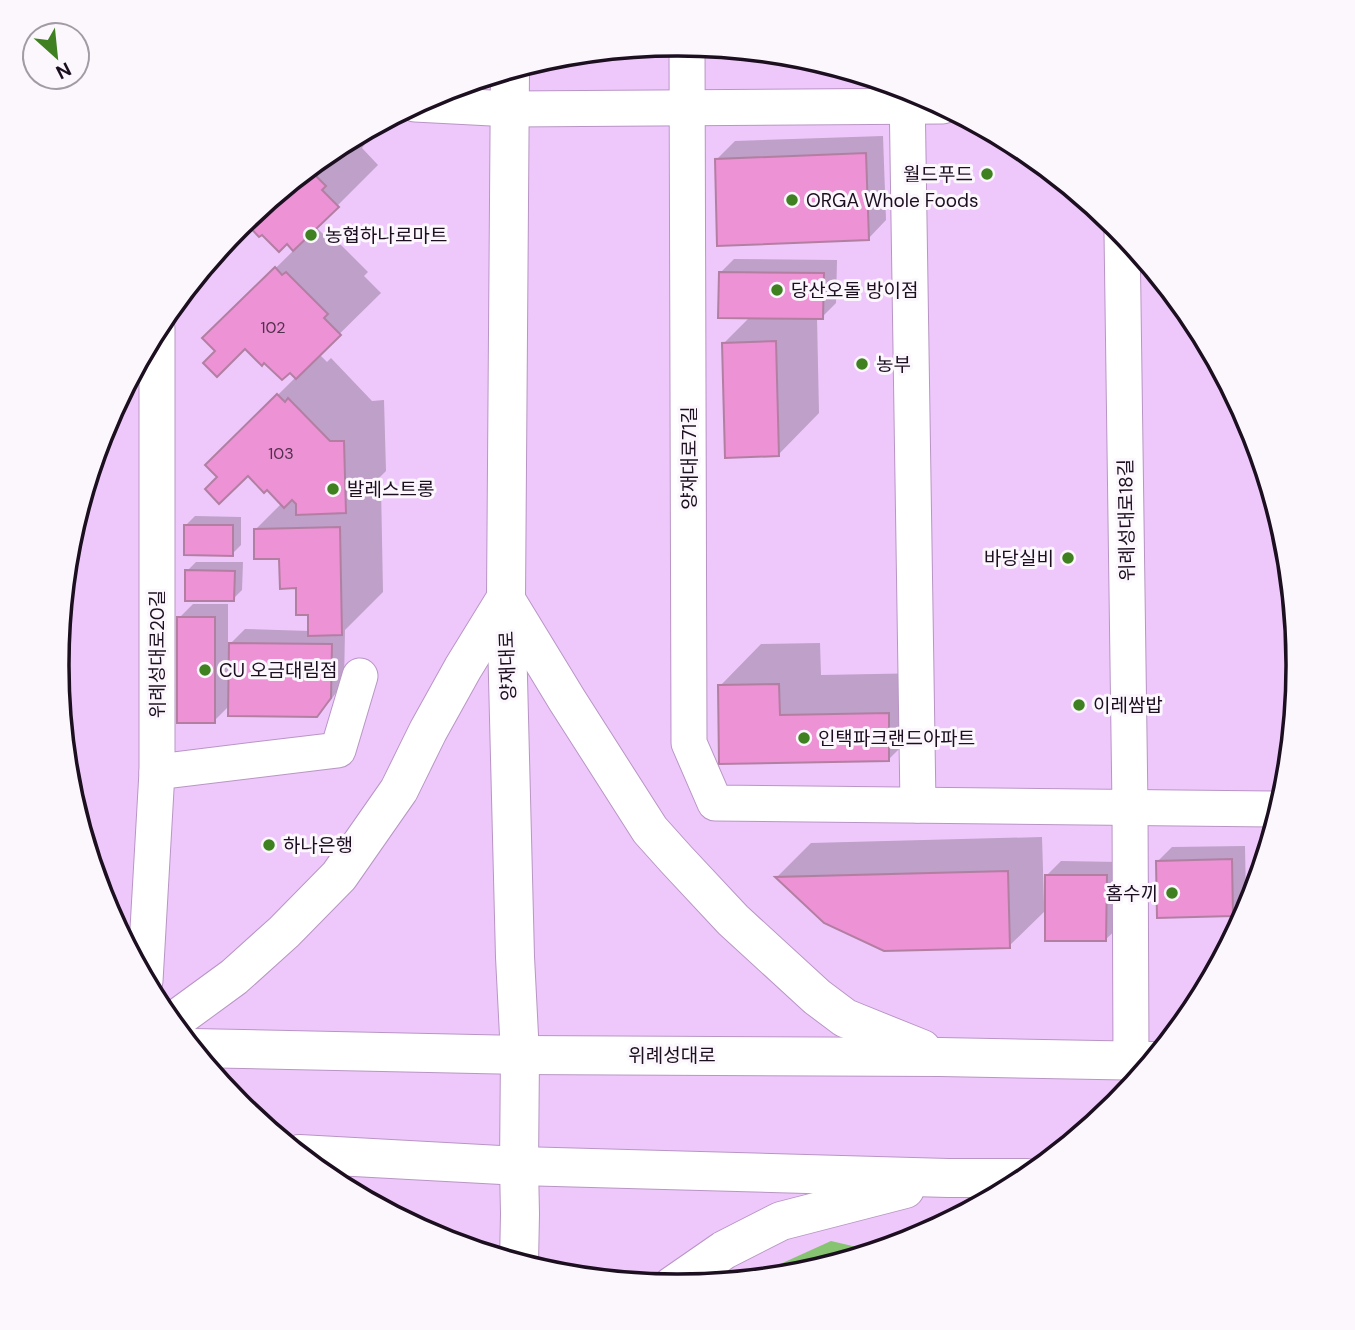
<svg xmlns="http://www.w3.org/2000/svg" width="1355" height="1330" font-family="'DM Sans','Noto Sans KR',sans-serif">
<rect width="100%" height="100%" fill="#eec8fb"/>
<!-- green -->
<polygon fill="#87c471" points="831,1241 874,1251 798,1274 745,1280"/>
<!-- shadow -->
<g fill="#0003">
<polygon points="357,135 365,144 362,148 378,165 316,227 324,235 328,232 368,272 364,276 381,293 319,354 327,362 331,358 372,401 384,400 386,471 370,487 381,487 383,592 345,630 344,682 330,701 316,715 230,705 214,721 179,618 193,604 228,604 228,646 245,629 310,631 310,613 298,586 281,557 256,529 282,503 267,488 248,473 220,477 207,465 296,377 290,371 245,347 205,338 294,250 287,242 262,233 259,235 245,220 333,148"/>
<polygon points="883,136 886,220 868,239 717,159 735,141"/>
<polygon points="734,259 837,260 836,303 822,317 817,317 819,413 778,455 724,343 751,316 720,273"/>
<polygon points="195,516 241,517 241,545 232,554 186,525"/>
<polygon points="196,562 243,562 242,590 233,599 187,571"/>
<polygon points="820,643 821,675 929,673 930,718 889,759 721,762 720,686 761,644"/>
<polygon points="1042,837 1044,903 1047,903 1047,875 1061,861 1120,862 1120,926 1106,939 1047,909 1009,946 777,877 811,843"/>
<polygon points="1245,846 1246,901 1232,915 1158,861 1172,847"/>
</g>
<!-- building -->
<g fill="#ed92d5" stroke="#b27fa3" stroke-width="2">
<polygon points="866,153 869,240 717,246 715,159"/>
<polygon points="308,168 326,186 322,190 339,207 293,251 287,244 279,252 262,235 259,237 244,221"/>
<polygon points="275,267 282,275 286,272 328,314 324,318 341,335 296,379 290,373 282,380 264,363 262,366 245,349 217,377 203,363 215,351 202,338"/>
<polygon points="719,272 824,273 823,319 718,318"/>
<polygon points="776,341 779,456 725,458 722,343"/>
<polygon points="277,394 285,402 288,398 330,441 344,441 346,513 296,515 296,504 292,500 284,508 267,490 264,493 248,476 219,504 205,489 217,477 205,465"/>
<polygon points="184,525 233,525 233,556 184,555"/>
<polygon points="340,527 342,635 308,636 308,615 296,615 296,588 280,589 279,559 254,559 254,529"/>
<polygon points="185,570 235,571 234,601 185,601"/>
<rect x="177" y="617" width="38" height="106"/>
<polygon points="229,643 332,644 331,698 317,717 228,716"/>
<polygon points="779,684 780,715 889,713 889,761 719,764 718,685"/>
<polygon points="1232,859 1233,916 1157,918 1156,861"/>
<polygon points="1008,871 1010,948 884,951 824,923 775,877"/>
<polygon points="1045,875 1107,875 1106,941 1045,941"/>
</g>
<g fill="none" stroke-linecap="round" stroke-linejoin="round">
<defs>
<g id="minor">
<polyline points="687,45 689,743 715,803 1280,809"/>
<polyline points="907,89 918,805"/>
<polyline points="415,104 511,109 943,106"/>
<polyline points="1122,232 1130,807 1131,1060"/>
<polyline points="157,772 338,750 360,676"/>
<polyline points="145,981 157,772 157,328"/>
</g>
<g id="primary">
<polyline points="510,70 506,598 515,957 520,1055 519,1166 520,1214 519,1263"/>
<polyline points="506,600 567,700 650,830 676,859 733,920 817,997 845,1018 922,1049"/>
<polyline points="171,1023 234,977 284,932 339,876 399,790 428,731 463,668 506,598"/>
<polyline points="192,1048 520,1055 940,1057 1153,1061"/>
<polyline points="299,1154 519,1166 948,1178 1027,1178"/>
<polyline points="672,1286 724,1250 781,1221 905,1189"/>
</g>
</defs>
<!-- minor casing -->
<use href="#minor" stroke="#b995c5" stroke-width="37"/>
<!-- primary casing -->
<use href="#primary" stroke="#b995c5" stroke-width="40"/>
<!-- minor -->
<use href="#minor" stroke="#fff" stroke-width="35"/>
<!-- primary -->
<use href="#primary" stroke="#fff" stroke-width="38"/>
</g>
<!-- markers -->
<g fill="#3f8020" stroke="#fbf7fd" stroke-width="2.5">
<circle cx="987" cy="174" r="7"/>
<circle cx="792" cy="200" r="7"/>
<circle cx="311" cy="235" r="7"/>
<circle cx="777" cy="290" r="7"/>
<circle cx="862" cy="364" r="7"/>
<circle cx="333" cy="489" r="7"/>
<circle cx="1068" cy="558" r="7"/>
<circle cx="205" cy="670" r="7"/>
<circle cx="1079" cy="705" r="7"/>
<circle cx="804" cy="738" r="7"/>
<circle cx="269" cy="845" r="7"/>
<circle cx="1172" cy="893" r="7"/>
</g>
<g text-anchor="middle" stroke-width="6" stroke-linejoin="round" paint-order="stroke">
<!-- number labels -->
<g font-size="16" fill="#50304d">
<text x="273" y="333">102</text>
<text x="281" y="459">103</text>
</g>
<!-- poi labels -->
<g font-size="19" fill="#1c0f20" stroke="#fbf7fd" text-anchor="start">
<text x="973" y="181" text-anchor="end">월드푸드</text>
<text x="806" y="207">ORGA Whole Foods</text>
<text x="325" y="242">농협하나로마트</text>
<text x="791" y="297">당산오돌 방이점</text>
<text x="876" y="371">농부</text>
<text x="347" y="496">발레스트롱</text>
<text x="1054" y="565" text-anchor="end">바당실비</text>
<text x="219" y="677">CU 오금대림점</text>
<text x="1093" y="712">이레쌈밥</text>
<text x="818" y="745">인택파크랜드아파트</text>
<text x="283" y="852">하나은행</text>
<text x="1158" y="900" text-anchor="end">홈수끼</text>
</g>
<!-- street labels -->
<g font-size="19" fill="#1c0f20" stroke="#fbf7fd">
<text transform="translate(689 458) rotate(-90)" y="7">양재대로71길</text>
<text transform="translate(1126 520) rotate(-91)" y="7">위례성대로18길</text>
<text transform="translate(157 654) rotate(-90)" y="7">위례성대로20길</text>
<text transform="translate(507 666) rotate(-92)" y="7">양재대로</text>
<text x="672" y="1062">위례성대로</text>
</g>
</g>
<!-- crop -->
<path d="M0 0H1355V1330H0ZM677 56H678A608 608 0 0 1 1286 664V666A608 608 0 0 1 678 1274H677A608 608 0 0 1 69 666V664A608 608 0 0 1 677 56Z" fill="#fbf7fd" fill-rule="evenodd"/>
<path fill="none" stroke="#1c0f20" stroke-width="3.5" d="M677 56H678A608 608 0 0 1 1286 664V666A608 608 0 0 1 678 1274H677A608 608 0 0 1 69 666V664A608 608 0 0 1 677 56Z"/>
<!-- north arrow -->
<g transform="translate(56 56) rotate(153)"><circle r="33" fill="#fbf7fd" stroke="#a29aa5" stroke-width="2"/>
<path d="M0-5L12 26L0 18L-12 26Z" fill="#3f8020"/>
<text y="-10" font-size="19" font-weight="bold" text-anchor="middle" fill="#1c0f20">N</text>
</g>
</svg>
